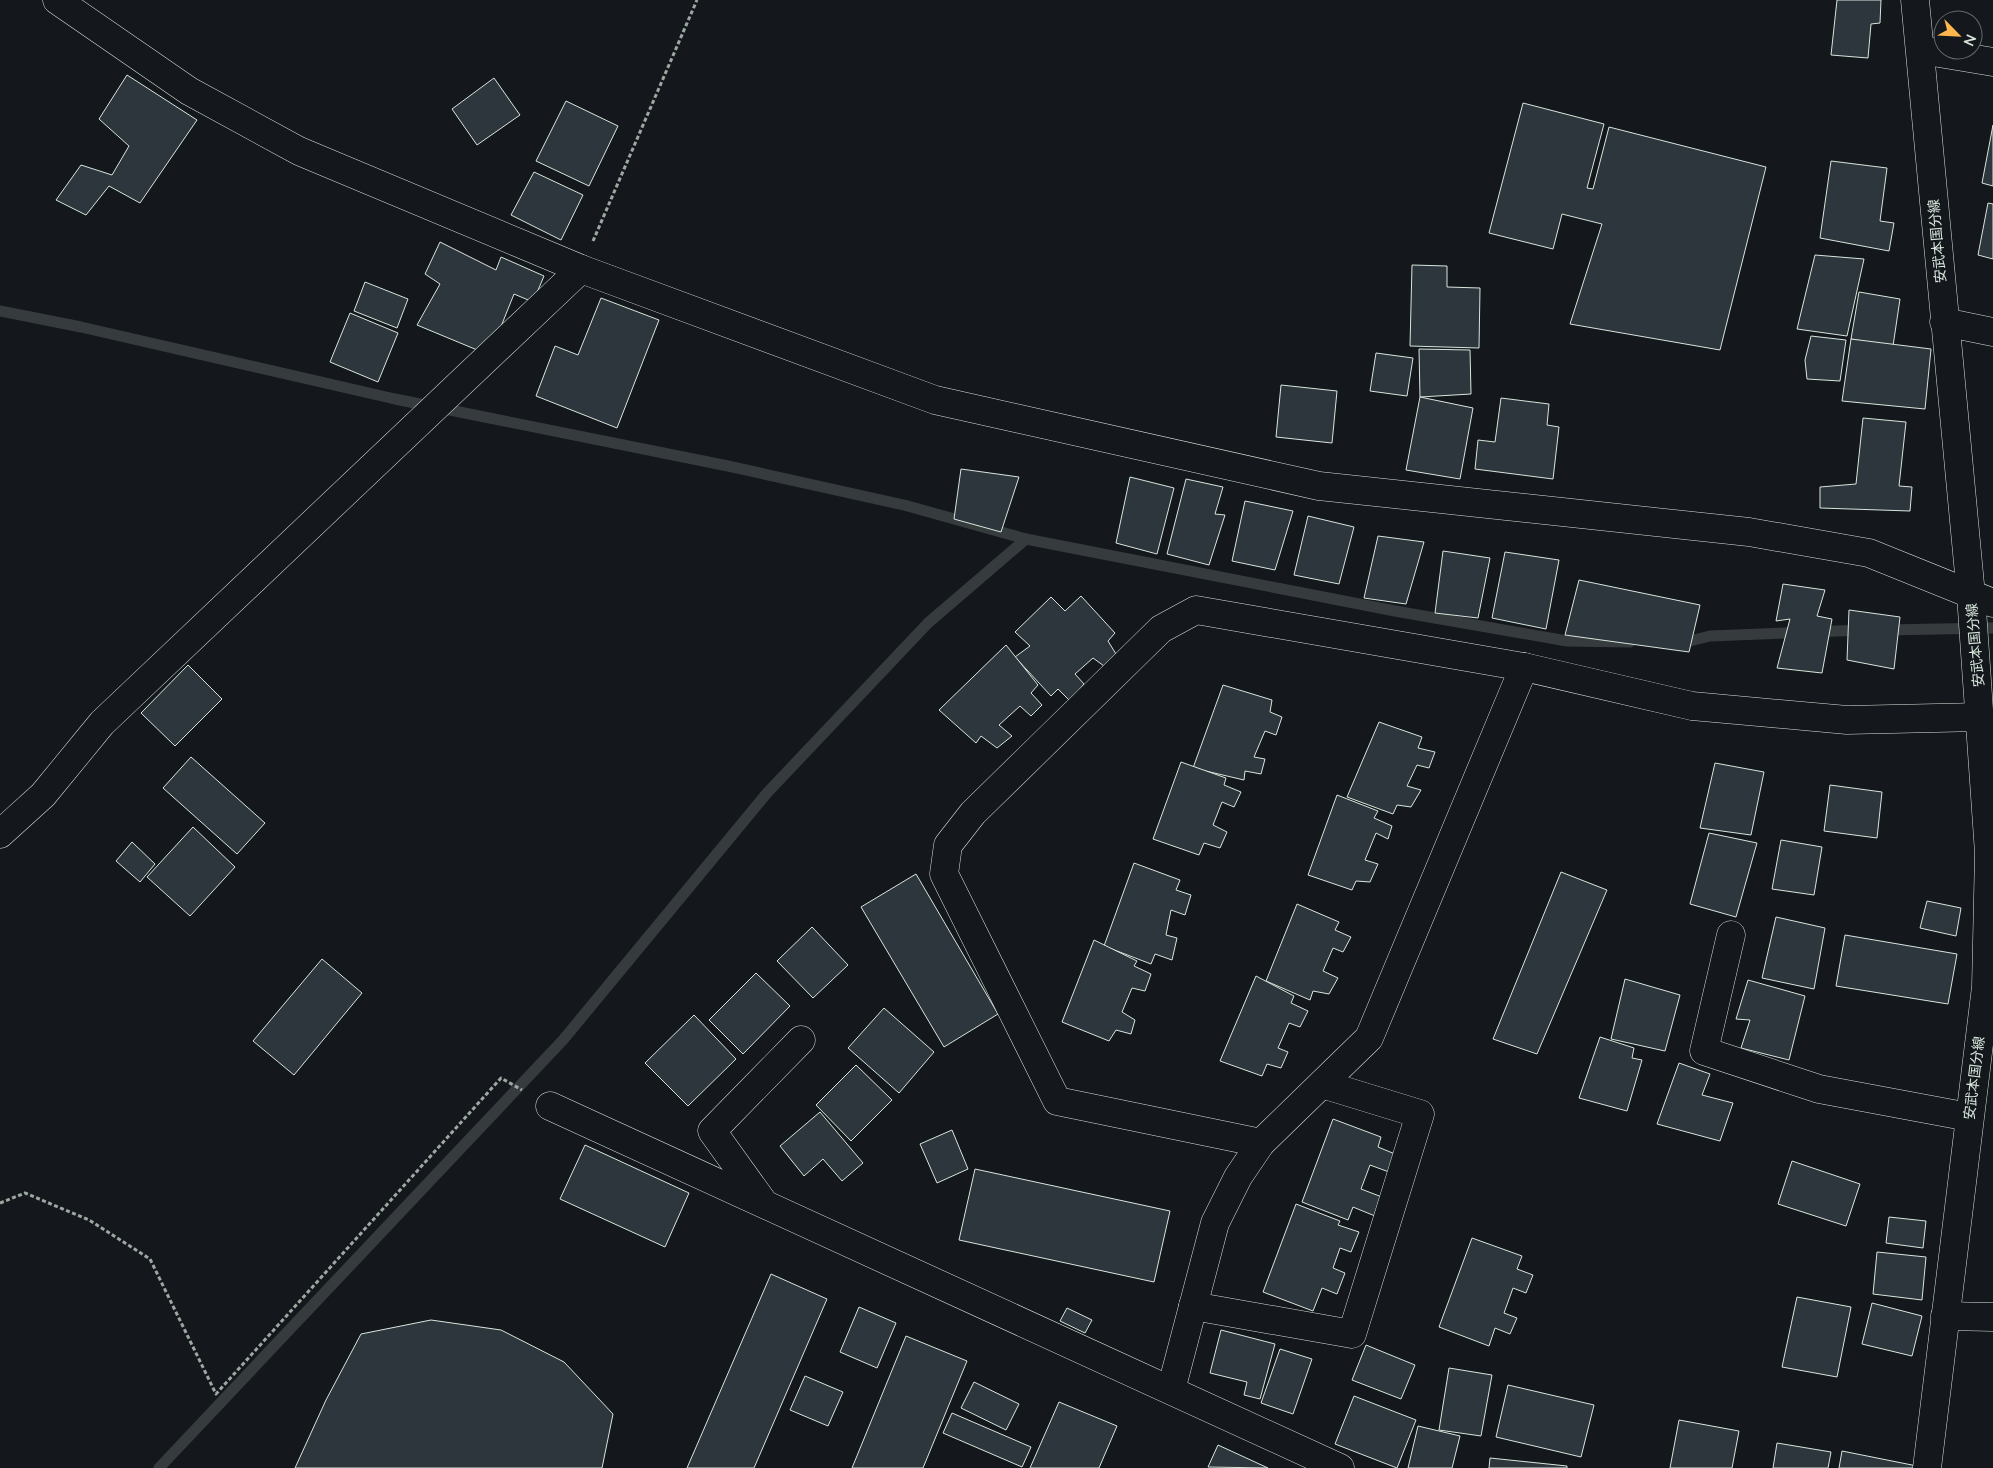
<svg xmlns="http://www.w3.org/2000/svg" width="1993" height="1468" font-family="Lato,'Noto Sans JP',sans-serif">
<rect width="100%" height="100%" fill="#14181c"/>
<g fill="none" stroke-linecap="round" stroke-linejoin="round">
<!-- stream -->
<g stroke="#363b3e" stroke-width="11">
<polyline points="0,311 81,327 395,399 728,466 904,505 1026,539 1395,611 1567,641 1630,642"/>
<polyline points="1885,630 1993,628"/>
<polyline points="1678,644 1710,636 1864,630"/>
<polyline points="159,1468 563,1040 767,793 928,623 1026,539"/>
</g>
</g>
<!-- building -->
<g fill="#2c363c" stroke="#d8e6dc">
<polygon points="1837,0 1881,0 1880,23 1871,24 1868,58 1831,55"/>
<polygon points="127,75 197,120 140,203 109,186 86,215 56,200 81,165 112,175 129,146 99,119"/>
<polygon points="494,78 520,115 477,145 452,109"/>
<polygon points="566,101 618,126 589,186 536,161"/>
<polygon points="1523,103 1604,124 1587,188 1593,189 1609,127 1766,167 1720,350 1570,324 1602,224 1562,214 1553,249 1489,233"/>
<polygon points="1993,125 1993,186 1982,183"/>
<polygon points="1831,161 1887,168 1880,221 1894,223 1889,251 1820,238"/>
<polygon points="534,172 583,195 561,240 511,215"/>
<polygon points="1988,203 1993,204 1993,259 1978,255"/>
<polygon points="440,242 496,270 501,257 544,276 533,302 514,294 496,339 482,352 417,325 440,284 425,274"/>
<polygon points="1815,255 1864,259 1847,336 1797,329"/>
<polygon points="1412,265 1447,266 1447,287 1480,288 1479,348 1410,346"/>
<polygon points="365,282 408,299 397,328 354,311"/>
<polygon points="1859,292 1900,299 1893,346 1851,339"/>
<polygon points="601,298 659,320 617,428 536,396 555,346 578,355"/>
<polygon points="350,313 398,333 378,382 330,362"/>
<polygon points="1811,336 1846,340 1840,381 1807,379 1805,360"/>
<polygon points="1851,339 1931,349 1925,409 1842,401"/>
<polygon points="1419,349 1470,350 1471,394 1420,397"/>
<polygon points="1376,353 1413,358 1407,396 1370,391"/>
<polygon points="1281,385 1337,391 1332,443 1276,437"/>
<polygon points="1420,397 1473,408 1460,479 1406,470"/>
<polygon points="1501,398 1549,404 1547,425 1559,427 1553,479 1475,469 1478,440 1495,442"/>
<polygon points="1863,418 1906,422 1899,486 1912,487 1910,511 1820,508 1820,487 1856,484"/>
<polygon points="961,469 1019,477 1001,532 954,519"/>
<polygon points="1130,477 1174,488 1157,554 1116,543"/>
<polygon points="1186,479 1223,487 1215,514 1225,515 1209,565 1167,554"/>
<polygon points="1245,501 1293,511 1275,570 1232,561"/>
<polygon points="1308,516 1354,527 1339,584 1294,575"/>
<polygon points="1378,536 1424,542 1406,604 1364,598"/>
<polygon points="1443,551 1490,558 1478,618 1435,613"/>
<polygon points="1505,552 1559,560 1546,629 1492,618"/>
<polygon points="1579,580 1700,605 1689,652 1565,635"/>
<polygon points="1783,584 1825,590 1817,616 1832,619 1822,673 1777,668 1790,619 1776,621"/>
<polygon points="1081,596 1115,633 1108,641 1116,654 1104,666 1093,658 1075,674 1084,684 1070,701 1058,689 1051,696 1015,657 1030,646 1015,632 1051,597 1065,611"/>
<polygon points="1849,610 1900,617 1894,669 1847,660"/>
<polygon points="1006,645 1038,685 1031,693 1042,705 1031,716 1020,706 999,725 1012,736 997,748 981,736 976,743 939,710"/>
<polygon points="188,665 222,699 175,746 141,713"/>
<polygon points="1223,685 1272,700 1270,712 1282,717 1276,735 1265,731 1254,757 1265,759 1261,774 1245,771 1244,780 1193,768"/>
<polygon points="1379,722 1422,737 1418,748 1435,752 1429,768 1417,765 1407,786 1421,790 1411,807 1397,805 1393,814 1347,797"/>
<polygon points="191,757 265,823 237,854 163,788"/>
<polygon points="1181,762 1226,778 1224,785 1241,792 1234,807 1222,802 1213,825 1227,832 1220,848 1204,843 1199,855 1153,839"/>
<polygon points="1715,763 1764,772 1751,835 1700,828"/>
<polygon points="1830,785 1882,792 1877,838 1824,831"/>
<polygon points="1337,795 1378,811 1374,818 1392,826 1388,839 1376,833 1365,860 1378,864 1370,882 1356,881 1352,890 1308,875"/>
<polygon points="193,827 235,867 190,916 147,877"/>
<polygon points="1709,833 1757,843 1736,917 1690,904"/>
<polygon points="1781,840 1822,847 1814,895 1772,889"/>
<polygon points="132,842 155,864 140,882 116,861"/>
<polygon points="1134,863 1180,880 1176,890 1191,895 1185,915 1171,910 1166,935 1177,938 1172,960 1155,954 1151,964 1104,946"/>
<polygon points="1561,872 1607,890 1537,1054 1493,1039"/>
<polygon points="916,874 998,1014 944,1047 861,907"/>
<polygon points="1927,901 1961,908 1956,936 1920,928"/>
<polygon points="1297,904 1339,922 1335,930 1351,937 1343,952 1333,948 1323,971 1338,978 1329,994 1313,991 1310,1000 1266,981"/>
<polygon points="1776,917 1825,928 1814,989 1762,978"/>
<polygon points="812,927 848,965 813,998 777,961"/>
<polygon points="1845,935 1957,954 1948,1004 1836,986"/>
<polygon points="1094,940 1137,961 1134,966 1151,974 1145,991 1132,988 1122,1012 1135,1020 1131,1034 1116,1030 1109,1041 1062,1022"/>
<polygon points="322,959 362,993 294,1075 253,1041"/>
<polygon points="756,973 790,1006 743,1054 709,1020"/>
<polygon points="1256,976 1294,996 1291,1003 1308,1011 1300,1027 1289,1023 1278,1048 1288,1052 1281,1068 1267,1064 1262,1076 1220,1061"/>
<polygon points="1625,979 1680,995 1665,1051 1611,1039"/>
<polygon points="1748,980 1805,996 1789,1060 1741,1048 1750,1020 1736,1019"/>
<polygon points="884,1008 934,1052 899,1093 848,1048"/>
<polygon points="694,1015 736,1059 688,1106 645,1063"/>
<polygon points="1600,1037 1634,1048 1632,1058 1642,1060 1627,1111 1579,1098"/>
<polygon points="1679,1063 1710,1074 1702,1095 1733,1103 1720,1141 1657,1124"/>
<polygon points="856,1065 892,1100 851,1141 816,1105"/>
<polygon points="820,1112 863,1163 842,1181 823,1159 804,1176 780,1146"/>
<polygon points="1333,1119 1381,1137 1378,1147 1395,1154 1389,1172 1370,1165 1361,1189 1382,1197 1375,1216 1353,1207 1348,1220 1302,1202"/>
<polygon points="952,1130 968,1169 937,1183 920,1144"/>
<polygon points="585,1145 689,1193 665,1247 560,1199"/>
<polygon points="1792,1161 1860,1184 1846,1226 1778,1204"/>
<polygon points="975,1169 1170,1211 1154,1282 959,1240"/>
<polygon points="1296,1204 1340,1221 1338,1225 1359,1232 1351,1252 1340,1248 1333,1268 1345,1273 1337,1294 1322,1288 1313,1311 1263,1292"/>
<polygon points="1889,1217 1926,1221 1923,1248 1886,1243"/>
<polygon points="1472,1238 1522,1256 1517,1269 1533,1275 1526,1293 1513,1288 1504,1313 1517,1318 1510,1334 1495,1328 1489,1346 1439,1327"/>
<polygon points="1877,1252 1926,1257 1922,1300 1873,1294"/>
<polygon points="771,1274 827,1299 754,1468 687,1468"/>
<polygon points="1797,1297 1851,1307 1837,1377 1782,1367"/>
<polygon points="1872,1303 1922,1316 1912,1356 1862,1344"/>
<polygon points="859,1307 896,1323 877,1368 840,1352"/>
<polygon points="1067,1308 1092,1320 1085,1333 1060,1321"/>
<polygon points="431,1320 501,1330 564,1362 613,1414 602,1468 295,1468 326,1400 361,1334"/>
<polygon points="1221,1330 1275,1344 1260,1399 1244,1395 1247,1382 1210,1373"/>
<polygon points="906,1336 967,1361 923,1468 852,1468"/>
<polygon points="1366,1345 1415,1365 1401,1399 1352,1380"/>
<polygon points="1280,1349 1312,1359 1293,1414 1261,1403"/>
<polygon points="1449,1368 1492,1375 1481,1436 1439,1430"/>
<polygon points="805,1376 843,1392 828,1426 790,1410"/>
<polygon points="974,1382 1019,1404 1006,1430 961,1408"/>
<polygon points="1508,1385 1594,1405 1581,1457 1496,1437"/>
<polygon points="1354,1396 1416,1420 1397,1468 1335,1444"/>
<polygon points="1059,1402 1117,1426 1099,1468 1030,1468"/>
<polygon points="952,1413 1031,1447 1022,1467 943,1433"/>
<polygon points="1679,1420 1739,1431 1732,1468 1670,1468"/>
<polygon points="1418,1426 1460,1436 1452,1468 1408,1468"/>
<polygon points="1777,1443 1831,1452 1828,1468 1773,1468"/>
<polygon points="1218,1445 1268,1468 1208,1467"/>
<polygon points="1842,1451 1922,1467 1922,1468 1839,1468"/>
<polygon points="1490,1458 1567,1466 1567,1468 1489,1468"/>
</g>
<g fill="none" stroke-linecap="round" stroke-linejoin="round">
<defs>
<g id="minor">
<polyline points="57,0 189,91 299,151 581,269 935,400 1319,486 1749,532 1869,553 1993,603"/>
<polyline points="1921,50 1993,62"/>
<polyline points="1944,322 1993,332"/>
<polyline points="0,834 43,795 102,723 581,269"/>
<polyline points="1731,935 1704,1051 1819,1089 1969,1117"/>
<polyline points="550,1106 1340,1468"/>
<polyline points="1261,1143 1057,1101 944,874 948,845 973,813 1161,629 1196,610 1524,667 1692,706 1847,720 1981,717"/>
<polyline points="763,1202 712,1131 801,1040"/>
<polyline points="1193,1306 1352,1334 1420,1114 1322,1084"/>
<polyline points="1945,1316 1993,1317"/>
<polyline points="1171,1390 1215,1223 1238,1177 1261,1143 1369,1038 1524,667"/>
</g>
<polyline id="major" points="1915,0 1971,595 1989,853 1986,987 1927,1468"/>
</defs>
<!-- minor casing -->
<use href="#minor" stroke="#d8e6dc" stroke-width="29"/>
<!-- major casing -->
<use href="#major" stroke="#d8e6dc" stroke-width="29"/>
<!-- path -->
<g stroke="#9da8a2" stroke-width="3" stroke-dasharray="4 2.5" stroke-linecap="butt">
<polyline points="593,241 697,0"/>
<polyline points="0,1203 25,1193 89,1220 150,1259 216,1394 501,1078 522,1090"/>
</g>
<!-- minor -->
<use href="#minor" stroke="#14181c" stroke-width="28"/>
<!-- major -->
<use href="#major" stroke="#14181c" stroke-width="28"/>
</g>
<g text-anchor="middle" stroke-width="4" stroke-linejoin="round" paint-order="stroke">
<!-- street labels -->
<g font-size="14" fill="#d8e6dc" stroke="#14181c">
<text transform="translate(1937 241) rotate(-95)" y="5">安武本国分線</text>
<text transform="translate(1975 645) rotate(-95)" y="5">安武本国分線</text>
<text transform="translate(1974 1078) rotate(-83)" y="5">安武本国分線</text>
</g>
</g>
<!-- north arrow -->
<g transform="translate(1958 35) rotate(114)"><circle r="24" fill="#14181c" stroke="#626a69"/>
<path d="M0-4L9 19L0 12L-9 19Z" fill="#ffb74d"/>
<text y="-8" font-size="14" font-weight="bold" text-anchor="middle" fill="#d8e6dc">N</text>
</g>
</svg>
